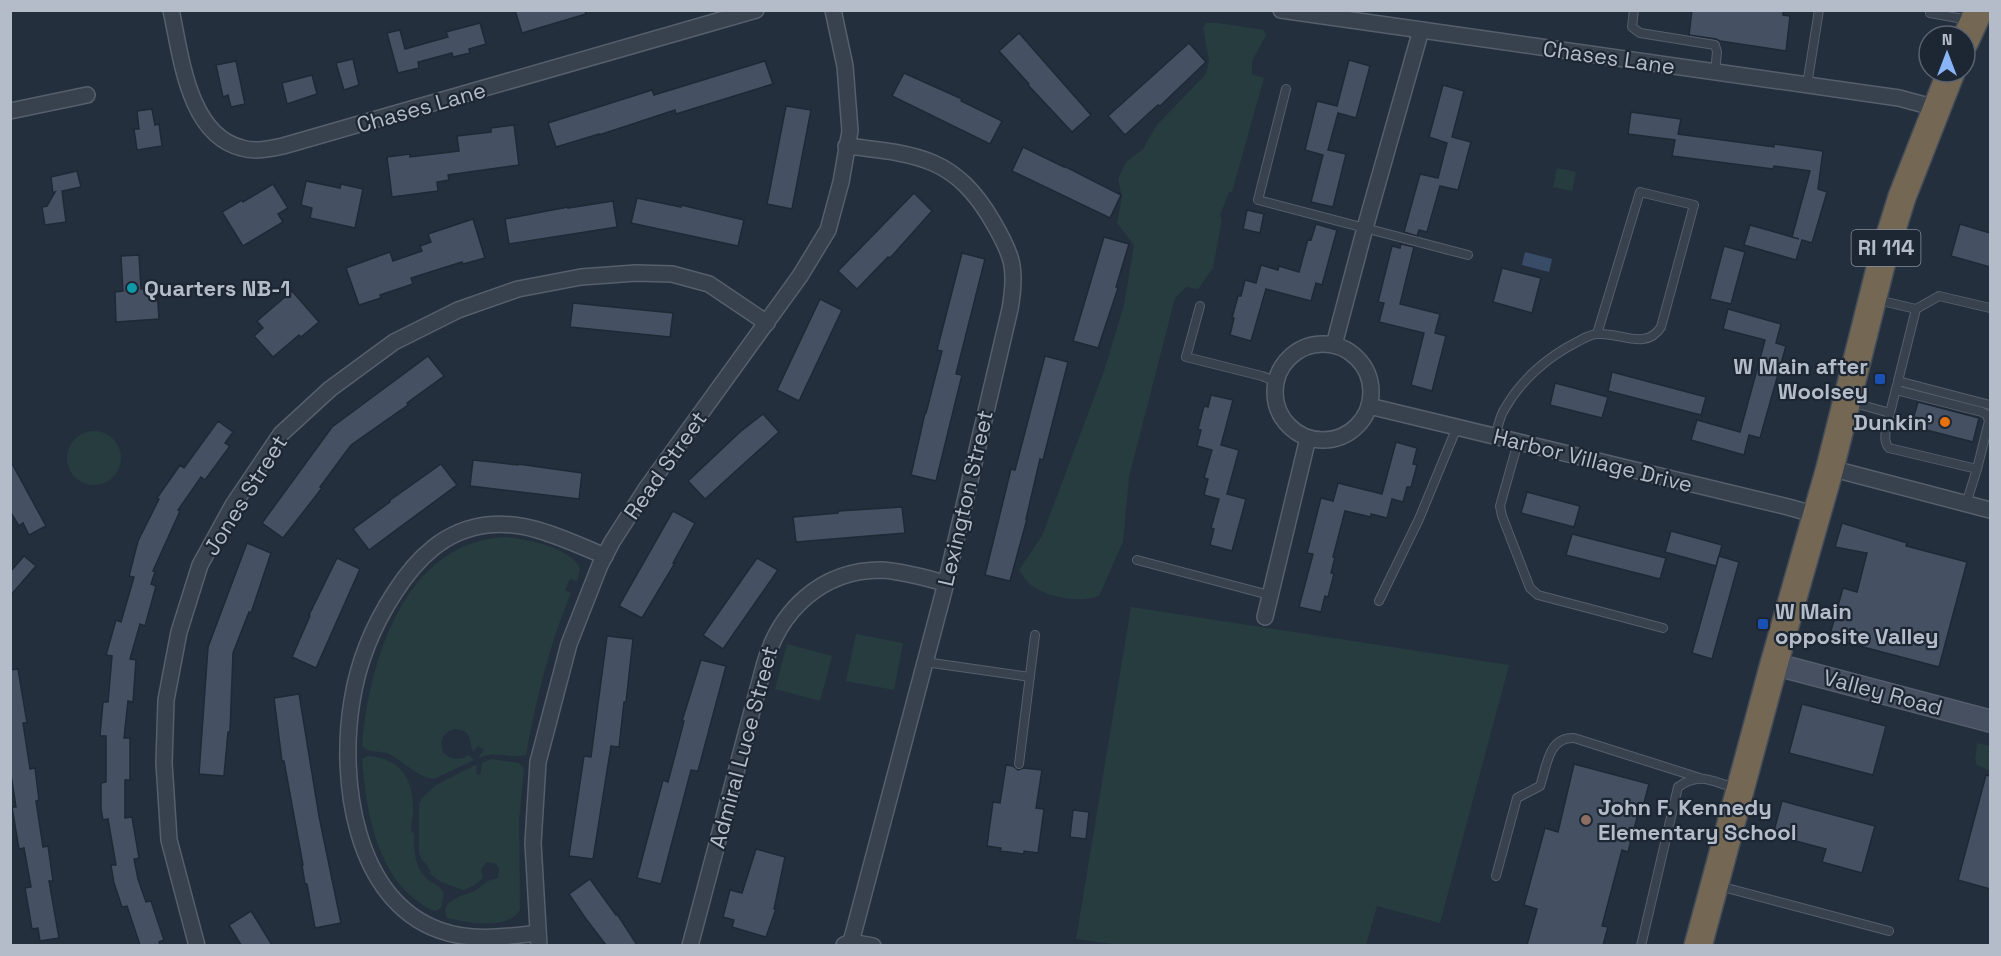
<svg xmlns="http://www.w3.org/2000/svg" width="2001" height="956" font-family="'Space Grotesk',sans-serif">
<rect width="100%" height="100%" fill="#242f3e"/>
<!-- green -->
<g fill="#263c3f">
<path d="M 1206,23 L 1218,23 L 1264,30 L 1266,35 L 1252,61 L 1252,74 L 1264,78 L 1232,192 L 1229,192 L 1220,215 L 1222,220 L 1213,268 L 1198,289 L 1186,287 L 1175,298 L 1129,477 L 1123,542 L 1099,596 C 1079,603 1048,598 1031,585 C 1026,581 1023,575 1019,570 L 1042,536 L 1104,371 L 1124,305 L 1134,245 L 1117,223 L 1122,197 L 1118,179 L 1126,162 L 1143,149 L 1156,126 L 1206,74 L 1209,61 L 1203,28 Z"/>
<polygon points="1557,168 1576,172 1572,191 1553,187"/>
<circle cx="94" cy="458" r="27"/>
<path d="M 506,537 C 526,539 573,548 580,569 L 577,581 L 570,579 L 565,590 L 571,593 C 549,645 536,700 526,755 C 510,759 496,750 480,758 L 479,756 L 484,750 L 478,746 L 473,752 C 469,741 472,730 455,729 C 443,732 439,740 443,752 C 451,760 459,761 469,755 L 474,760 L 434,779 C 415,776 405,762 389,754 C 380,750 369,754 362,746 C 369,661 404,541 506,537 Z"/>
<polygon points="1131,607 1509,665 1440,923 1377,906 1366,945 1127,946 1076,939"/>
<polygon points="856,634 903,643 894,690 846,681"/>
<polygon points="787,644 832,656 820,701 775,689"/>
<polygon points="1977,743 1990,746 1990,771 1977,765 1975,760"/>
<path d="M 368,756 C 398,758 412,776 413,805 C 414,816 411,822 411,832 L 414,833 C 414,851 414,869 430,881 C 435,885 441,887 444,893 L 441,907 L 437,911 C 429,910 423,905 416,900 C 375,869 366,808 362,759 Z"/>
<path d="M 491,759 L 519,763 L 524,768 L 519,821 L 520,910 C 509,930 467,923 447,918 C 439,899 465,896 476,890 C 480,888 484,883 488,881 C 491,879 495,880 498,878 L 499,868 L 496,864 L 487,862 L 481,869 L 483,878 L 473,886 L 463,890 L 441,882 L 429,873 L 431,872 L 424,861 L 422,861 L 419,852 L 419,804 L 422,798 L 436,785 L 477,764 L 476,774 L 480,775 L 482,763 Z"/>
</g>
<!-- water -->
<polygon fill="#394c67" points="1525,252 1552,259 1549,272 1522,265"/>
<!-- building -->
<g fill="#455162" stroke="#1f2835" stroke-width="1.5">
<polygon points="515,10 585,10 586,14 522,33"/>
<polygon points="1692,10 1783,10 1783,15 1790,16 1786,51 1720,41 1716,39 1689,35"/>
<polygon points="480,23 486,44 469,49 470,53 453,57 452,53 418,62 419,68 398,73 387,33 400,30 405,49 448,37 446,32"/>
<polygon points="1019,33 1091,115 1072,132 1028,85 1029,84 999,51"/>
<polygon points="1189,43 1206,62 1160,106 1158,105 1125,135 1108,116"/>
<polygon points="353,59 359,85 344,90 336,63"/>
<polygon points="1349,60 1370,66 1356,118 1338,113 1328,150 1346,154 1333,207 1311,202 1323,155 1305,150 1317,101 1337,106"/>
<polygon points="236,61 245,104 231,107 228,95 223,97 216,65"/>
<polygon points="765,61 773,84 676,114 675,110 599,135 599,134 556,147 548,123 652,90 654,95"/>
<polygon points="904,73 962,99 961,101 1002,121 990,144 892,96"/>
<polygon points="312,75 317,94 287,104 282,83"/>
<polygon points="1443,85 1464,91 1452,137 1471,142 1458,190 1440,186 1427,232 1419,230 1417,236 1404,232 1420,174 1438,178 1447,143 1429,137"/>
<polygon points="786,106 811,110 792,209 767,204"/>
<polygon points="152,109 155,125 159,124 162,146 137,150 134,129 139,129 137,111"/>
<polygon points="1631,112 1681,119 1678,134 1774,147 1774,144 1823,151 1818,189 1827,192 1812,243 1802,240 1796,260 1744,245 1750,225 1799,239 1792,237 1810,171 1774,166 1773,169 1672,156 1675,140 1628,134"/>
<polygon points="514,125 519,165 448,175 449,180 437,182 438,191 392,197 387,157 410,154 410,157 459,151 457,136 491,132 491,128"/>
<polygon points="1023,147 1064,167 1064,166 1121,195 1110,218 1012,171"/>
<polygon points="77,171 81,187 62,191 66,222 45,225 42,207 47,206 55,192 53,193 51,177"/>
<polygon points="306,181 340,188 341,184 363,189 355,228 310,218 312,208 301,205"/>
<polygon points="273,184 288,208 278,214 283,222 243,246 222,212 242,200 243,202"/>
<polygon points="914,193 932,211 890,258 888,257 857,289 838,271"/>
<polygon points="637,198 681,207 681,205 744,220 738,246 631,223"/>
<polygon points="613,201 617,227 509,244 505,219 568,207 568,208"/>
<polygon points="1247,210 1264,214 1260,233 1243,229"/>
<polygon points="473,219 485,258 463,264 462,262 411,278 413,284 380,295 381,298 359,305 346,268 390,252 393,261 422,251 420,246 431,242 428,234"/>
<polygon points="1316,224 1337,230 1322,285 1316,283 1311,301 1266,289 1251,341 1230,335 1234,318 1232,318 1238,296 1241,296 1245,280 1256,283 1261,265 1278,270 1279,266 1299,272 1308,239 1311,240"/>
<polygon points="1960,224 1990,233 1990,267 1951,256"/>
<polygon points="1104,237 1129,244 1116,287 1118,288 1098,348 1073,341"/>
<polygon points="1401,244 1414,247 1400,304 1440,314 1435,333 1446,336 1432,391 1411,385 1424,333 1379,322 1384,303 1378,302 1392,246 1400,248"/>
<polygon points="1724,246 1745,252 1731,304 1710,299"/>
<polygon points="962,253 985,259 956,374 962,375 936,481 911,475 925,413 926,413 942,351 937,350"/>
<polygon points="139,255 141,289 157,288 159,319 116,322 115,292 123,291 121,256"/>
<polygon points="1502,268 1541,278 1532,313 1493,302"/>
<polygon points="292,291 319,322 301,337 299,335 273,357 254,336 263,328 257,321"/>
<polygon points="820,299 842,310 799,401 777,390"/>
<polygon points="573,303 673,313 670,337 570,327"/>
<polygon points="1728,309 1781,324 1776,343 1786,346 1760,438 1749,435 1744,455 1691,440 1697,420 1740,432 1765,340 1723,329"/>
<polygon points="428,356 444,376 407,403 408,405 351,445 320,487 322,488 283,538 262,523 332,427"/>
<polygon points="1045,356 1068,362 1043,460 1040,459 1026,519 1027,519 1010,581 985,575 1011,469 1015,470"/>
<polygon points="1612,372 1706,397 1701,415 1608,391"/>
<polygon points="1555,383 1608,397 1602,418 1550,405"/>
<polygon points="1211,395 1233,400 1221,445 1239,450 1227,494 1246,499 1232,551 1210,545 1214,529 1211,528 1219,499 1204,495 1208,479 1204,478 1212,450 1197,446 1201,430 1198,429 1204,406 1208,407"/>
<polygon points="1918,402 1979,418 1973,442 1911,426"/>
<polygon points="763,414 779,432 705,499 688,481 740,432"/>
<polygon points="218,421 233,432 225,443 230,446 205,480 201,477 178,510 180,511 153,571 155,572 151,584 156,586 145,626 140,624 130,659 136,660 133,702 128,701 124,738 130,738 130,780 125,780 125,818 132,817 139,858 134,859 138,879 146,902 151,901 164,940 159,942 160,945 140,945 127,906 122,907 114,883 111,865 116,865 108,819 103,820 101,809 101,783 106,782 106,736 100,736 103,702 108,702 112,656 106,655 116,620 121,622 134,577 129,576 138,541 159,499 157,498 180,465 184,468"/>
<polygon points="1396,442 1417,448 1413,464 1417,465 1411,487 1407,487 1403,502 1392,499 1387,518 1371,514 1371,517 1345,511 1333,557 1335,557 1331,573 1334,574 1328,597 1325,596 1321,612 1299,607 1313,554 1307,553 1321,498 1333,501 1338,483 1382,494"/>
<polygon points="10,460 46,526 29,535 23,523 19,526 10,511"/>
<polygon points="473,460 518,465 518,464 582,473 579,499 470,486"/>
<polygon points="441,464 457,485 369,550 353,529 390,502 389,501"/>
<polygon points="1527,492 1580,506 1574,527 1521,513"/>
<polygon points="902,507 905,533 796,542 793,517 838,513 838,511"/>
<polygon points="673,511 695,523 673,563 675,563 642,618 619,606"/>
<polygon points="1842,523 1907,543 1906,546 1967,562 1939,667 1829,638 1843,588 1857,592 1867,553 1835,547"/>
<polygon points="1671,531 1722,545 1716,566 1665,552"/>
<polygon points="1572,534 1666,558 1660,579 1566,555"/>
<polygon points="247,543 271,553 251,613 249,612 233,653 230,732 228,732 224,776 199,774 208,647"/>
<polygon points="24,556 36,566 10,596 10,572"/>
<polygon points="1719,556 1739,562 1712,659 1692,653"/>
<polygon points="337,558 360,569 316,668 292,657 310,616 309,615"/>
<polygon points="757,558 778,570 723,649 703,635"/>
<polygon points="607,636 633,639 626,702 624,702 619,747 611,746 593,859 569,856 584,756 591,757"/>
<polygon points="701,660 726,666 698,771 691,770 661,884 637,878 663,780 668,782 684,721 682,721"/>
<polygon points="18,669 27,723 23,723 30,769 35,768 39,800 36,801 43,847 48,846 53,881 49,881 59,938 40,941 38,928 32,929 25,888 31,887 24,848 19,849 12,807 16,807 10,768 10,670"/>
<polygon points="299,694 319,816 341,923 315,928 307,884 305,884 302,865 303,865 284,761 282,761 274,698"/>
<polygon points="1802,704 1886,726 1873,775 1789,753"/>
<polygon points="1574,764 1649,784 1642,810 1639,810 1628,852 1622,850 1602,926 1608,927 1603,945 1527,945 1537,909 1524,905 1545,828 1558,832"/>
<polygon points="1006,765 1013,766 1018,770 1024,768 1042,770 1036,808 1044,809 1038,853 1024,851 1024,854 1000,851 1001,848 987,846 993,802 1000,803"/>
<polygon points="1986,775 1990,776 1990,889 1958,880"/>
<polygon points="1782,801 1875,826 1862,873 1822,862 1826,849 1773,835"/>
<polygon points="1073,810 1089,812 1086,839 1070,837"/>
<polygon points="756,849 785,857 774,909 776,909 766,937 732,927 734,920 723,917 730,890 742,893"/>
<polygon points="590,879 616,915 617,914 637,945 606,945 586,919 569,894"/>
<polygon points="251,911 272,945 241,945 229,925"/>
</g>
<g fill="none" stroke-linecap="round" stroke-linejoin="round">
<defs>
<g id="lane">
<polyline points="1634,10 1632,27 1640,33 1715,45 1717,52 1715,72"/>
<polyline points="1930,13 1969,20"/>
<polyline points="1807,85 1819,10"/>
<polyline points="1286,89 1258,200 1468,255"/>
<polyline points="1878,300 1916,309 1939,296 1990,308"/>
<polyline points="1200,306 1186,357 1262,376 1275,381"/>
<polyline points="1916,309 1898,381 1990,405"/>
<polyline points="1896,390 1982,412 1987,415 1989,421 1977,469 1966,504"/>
<path d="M 1851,402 L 1890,413 C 1888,424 1881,439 1889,448 L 1977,469"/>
<polyline points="1890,413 1897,385"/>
<path d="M 1495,437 C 1498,428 1499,418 1504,410 C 1520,381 1547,357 1577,342 C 1583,339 1590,334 1598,334 C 1620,332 1646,351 1661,327 L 1694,205 L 1640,192 L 1597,334"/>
<polyline points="1518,442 1500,506 1502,516 1530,588 1538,595 1663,628"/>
<polyline points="1137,560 1269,595"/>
<polyline points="1379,601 1419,519 1457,427"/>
<polyline points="925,662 1030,677"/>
<polyline points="1019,764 1035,635"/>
<path d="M 1496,876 L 1517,798 L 1540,786 C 1547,766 1548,737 1574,738 L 1700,778"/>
<polyline points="1719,886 1889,931"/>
<path d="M 1641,946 L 1678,787 C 1700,772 1711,781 1735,788"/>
</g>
<g id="street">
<path d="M 171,10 C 181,55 188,135 242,148 C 255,152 269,149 283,146 L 756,10"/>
<polyline points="1281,10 1899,98 1936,108"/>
<polyline points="10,111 87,95"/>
<path d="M 846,146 C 916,154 955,156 993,222 C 1013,256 1017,269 1010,309 L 946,583 L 850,946"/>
<circle cx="1323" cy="392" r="48"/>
<polyline points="1334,345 1365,228 1421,30"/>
<polyline points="1369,406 1788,507 1817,515"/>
<polyline points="1830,468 1990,510"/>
<polyline points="1265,617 1308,438"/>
<path d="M 538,933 C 505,937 471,942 439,930 C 354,899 339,779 352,701 C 358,663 374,624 395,592 C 417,558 445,530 487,525 C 528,520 568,541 605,556"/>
<polyline points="844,945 851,942 873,946"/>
<polyline points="197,946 169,840 164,763 166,700 179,632 200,565 233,505 281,434 330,389 394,342 458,310 518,289 581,277 636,273 672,274 709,284 767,323"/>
<polyline points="539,946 533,843 538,762 569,644 600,565 612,542 646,489 800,276 828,230 841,182 850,131 845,66 833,10"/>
<path d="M 690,946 L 764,666 C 779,611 821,570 881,570 C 903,571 925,578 946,583"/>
</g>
<polyline id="secondary" points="1774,664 1990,721"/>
<g id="highway">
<polyline points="1965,41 1979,10"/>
<polyline points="1698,946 1774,664 1830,468 1882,261 1902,197 1951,72"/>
</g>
</defs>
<!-- lane casing -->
<use href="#lane" stroke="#565f6c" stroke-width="10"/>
<!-- street casing -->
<use href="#street" stroke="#565f6c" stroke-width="18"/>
<!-- secondary casing -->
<use href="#secondary" stroke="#565f6c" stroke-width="24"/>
<!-- highway casing -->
<use href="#highway" stroke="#434c59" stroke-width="30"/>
<!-- lane -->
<use href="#lane" stroke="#38414e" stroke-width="8"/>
<!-- street -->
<use href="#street" stroke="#38414e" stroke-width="15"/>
<!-- secondary -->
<use href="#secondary" stroke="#465061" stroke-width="21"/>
<!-- highway -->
<use href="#highway" stroke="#746855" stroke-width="27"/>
</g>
<!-- markers -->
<circle fill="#0f9aa8" stroke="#1d2633" stroke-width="2" cx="132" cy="288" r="6"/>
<g fill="#1a4fb4" stroke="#1d2633" stroke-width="2">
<rect x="1874" y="373" width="12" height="12" rx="3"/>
<rect x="1757" y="618" width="12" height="12" rx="3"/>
</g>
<circle fill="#e8710a" stroke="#1d2633" stroke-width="2" cx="1945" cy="422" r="6"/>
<circle fill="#8d6e63" stroke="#1d2633" stroke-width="2" cx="1586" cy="820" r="6"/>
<g text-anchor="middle" stroke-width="4.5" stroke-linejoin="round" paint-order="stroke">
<!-- shield labels -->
<rect fill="#1d2633" stroke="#878f9c" stroke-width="1.5" x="1851.5" y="230" width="69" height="36" rx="4.5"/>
<g font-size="21" font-weight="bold" fill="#b4bcc9">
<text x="1886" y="255">RI 114</text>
</g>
<!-- street labels -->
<g font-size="22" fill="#b4bcc9" stroke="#1d2633">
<text transform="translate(1609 57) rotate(8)" y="8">Chases Lane</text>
<text transform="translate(421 107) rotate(-16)" y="8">Chases Lane</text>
<text transform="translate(1593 460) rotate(14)" y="8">Harbor Village Drive</text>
<text transform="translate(665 465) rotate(-55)" y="8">Read Street</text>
<text transform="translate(245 495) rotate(-58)" y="8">Jones Street</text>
<text transform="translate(965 498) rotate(-77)" y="8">Lexington Street</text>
<text transform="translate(1883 692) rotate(15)" y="8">Valley Road</text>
<text transform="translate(743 747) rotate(-75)" y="8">Admiral Luce Street</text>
</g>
<!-- poi labels -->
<g font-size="22" font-weight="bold" fill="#b4bcc9" stroke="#1d2633" text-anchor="start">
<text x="144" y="296">Quarters NB-1</text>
<text x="1868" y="374" text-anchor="end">W Main after<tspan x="1868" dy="25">Woolsey</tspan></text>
<text x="1933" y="430" text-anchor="end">Dunkin'</text>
<text x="1775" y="619">W Main<tspan x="1775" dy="25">opposite Valley</tspan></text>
<text x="1598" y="815">John F. Kennedy<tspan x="1598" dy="25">Elementary School</tspan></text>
</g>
</g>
<!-- border -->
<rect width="2001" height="956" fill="none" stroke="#b4bcc9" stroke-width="24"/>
<!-- north arrow -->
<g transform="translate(1947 54)"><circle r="28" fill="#1d2633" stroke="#59626f" stroke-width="1.5"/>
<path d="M0-4.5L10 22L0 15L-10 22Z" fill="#8ab4f8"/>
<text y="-9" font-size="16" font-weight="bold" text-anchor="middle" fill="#b4bcc9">N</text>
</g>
</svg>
